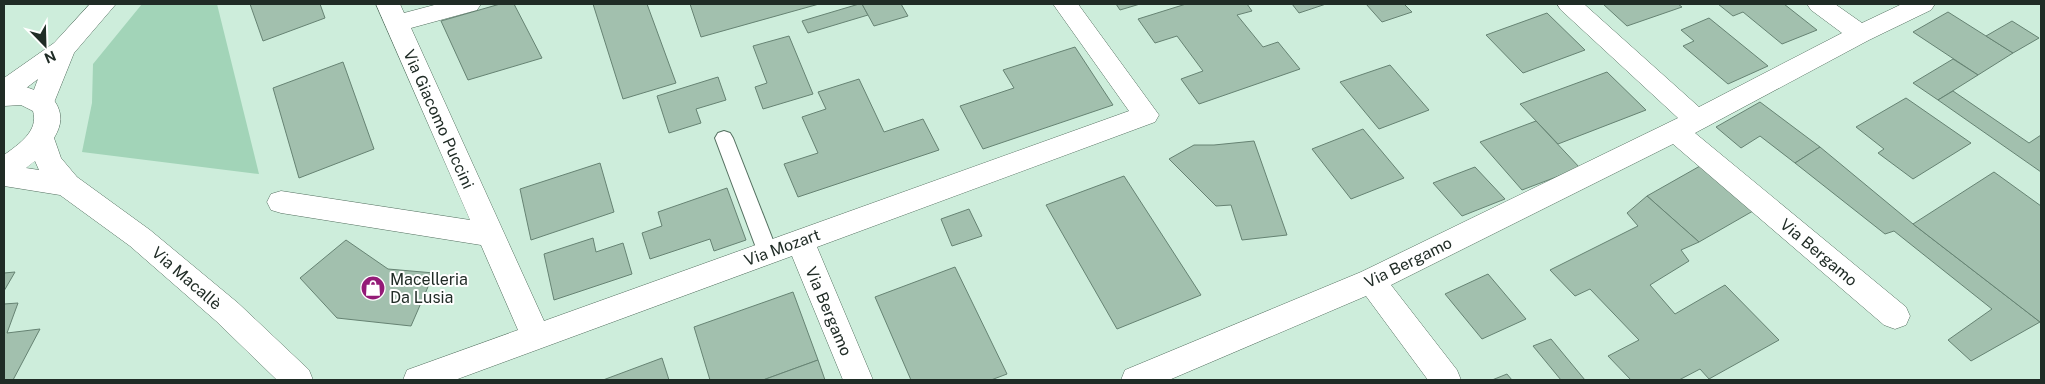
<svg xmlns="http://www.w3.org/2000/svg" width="2045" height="384" font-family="'Public Sans',sans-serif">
<rect width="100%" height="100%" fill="#cdeddb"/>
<!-- green -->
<polygon fill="#a2d4b8" points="142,4 217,4 259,174 82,152 92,103 93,64"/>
<!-- building -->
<g fill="#a2c0ae" stroke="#668373">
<polygon points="250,4 320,4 325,18 263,41"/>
<polygon points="500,4 514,4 542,58 468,80 441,21"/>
<polygon points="593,4 647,4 676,83 623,99"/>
<polygon points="690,4 819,4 701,37"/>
<polygon points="859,4 862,4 868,15 808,33 802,21"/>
<polygon points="862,4 901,4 908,16 874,26"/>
<polygon points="1116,4 1140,4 1120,10"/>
<polygon points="1186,4 1247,4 1252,11 1237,15 1263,47 1278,42 1300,69 1199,104 1181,79 1203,71 1177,36 1155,43 1138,19"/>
<polygon points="1292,4 1326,4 1299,13"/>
<polygon points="1366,4 1404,4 1412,12 1382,22"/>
<polygon points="1603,4 1678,4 1682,7 1627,26"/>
<polygon points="1718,4 1784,4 1817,30 1782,44 1743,12 1733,16"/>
<polygon points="1948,12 1986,36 2013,53 1978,75 1913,32"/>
<polygon points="1547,13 1585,50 1523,73 1486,35"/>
<polygon points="1709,18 1768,66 1728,84 1683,46 1694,41 1681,30"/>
<polygon points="2012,21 2039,38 2013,53 1986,36"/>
<polygon points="789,36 813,94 763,109 755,87 767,83 753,46"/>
<polygon points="1075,47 1113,105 983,149 960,106 1014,88 1003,70"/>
<polygon points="1953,59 1978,75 1938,100 1913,83"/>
<polygon points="343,62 374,149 299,178 273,88"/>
<polygon points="1390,65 1429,110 1379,129 1340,82"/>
<polygon points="1607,72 1646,110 1558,144 1520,104"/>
<polygon points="718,77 726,100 696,109 701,123 669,133 657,96"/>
<polygon points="859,79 884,132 923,119 939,150 798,197 784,164 818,153 802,117 826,109 818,92"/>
<polygon points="1953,91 2029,143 2041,135 2041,172 1938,100"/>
<polygon points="1906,98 1971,143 1913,179 1878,153 1884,149 1856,127"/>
<polygon points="1760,102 1820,147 1795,163 1760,136 1741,148 1716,127"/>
<polygon points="1536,121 1580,168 1522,190 1480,142"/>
<polygon points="1363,129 1404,178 1351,199 1312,149"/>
<polygon points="1254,141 1287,235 1242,240 1231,205 1216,206 1169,159 1194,145 1214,145"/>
<polygon points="1820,147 1913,224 2040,322 1971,361 1948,340 1992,309 1894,231 1885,234 1795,163"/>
<polygon points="600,163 614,212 531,240 520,189"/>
<polygon points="1700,166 1753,211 1699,242 1647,196"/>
<polygon points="1475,167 1505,199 1462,216 1433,183"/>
<polygon points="1994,172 2041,206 2041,321 2040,322 1913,224"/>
<polygon points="1124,176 1201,295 1117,329 1046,205"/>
<polygon points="727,188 746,240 714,251 710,239 650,259 642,233 662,226 658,212"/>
<polygon points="1647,196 1699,242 1681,250 1689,261 1650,285 1675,314 1725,285 1779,340 1709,379 1700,369 1679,380 1631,380 1608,356 1639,340 1590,289 1575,296 1550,270 1638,226 1627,213"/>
<polygon points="969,209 982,236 952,246 941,219"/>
<polygon points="593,238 596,252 623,243 632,274 554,300 544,254"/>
<polygon points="346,240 388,269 434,273 411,326 337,318 300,278"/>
<polygon points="955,267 1007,374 991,380 911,380 875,297"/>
<polygon points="15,272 4,291 4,273"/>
<polygon points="1488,274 1526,319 1482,339 1445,294"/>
<polygon points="793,292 818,360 763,380 710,380 694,327"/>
<polygon points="18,303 7,333 40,329 13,380 4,380 4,304"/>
<polygon points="1551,339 1585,380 1561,380 1533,346"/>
<polygon points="662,358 669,380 603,380"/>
<polygon points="818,360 825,380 763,380"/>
<polygon points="1507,374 1512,380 1492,380"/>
</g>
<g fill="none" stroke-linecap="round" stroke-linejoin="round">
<defs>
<polygon id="lane" points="724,131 730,133 733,138 778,253 775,259 768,261 761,259 758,253 715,138 718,133"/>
<g id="street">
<polygon points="90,4 116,4 74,53 51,110 42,113 33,110 29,103 38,79 13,98 4,100 4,78 54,43"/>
<polygon points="376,4 400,4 404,13 438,4 481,4 477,10 411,28 544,321 1129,111 1053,4 1078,4 1159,115 1155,122 817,247 873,380 843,380 792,256 455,380 403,380 407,370 518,330 481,245 281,213 271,210 267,202 271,194 281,191 470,220"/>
<polygon points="1557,4 1584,4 1699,107 1842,33 1811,10 1807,4 1835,4 1862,23 1902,4 1935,4 1931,10 1869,40 1695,133 1906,307 1910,316 1906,325 1895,329 1884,325 1673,144 1391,285 1457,370 1461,380 1428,380 1366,296 1169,380 1121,380 1125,370 1361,272 1678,118 1561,10"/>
</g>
<path id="secondary" d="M 4,86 L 26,87 L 51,96 C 63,111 63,123 54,138 L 61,158 L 77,177 L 150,230 L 238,303 L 309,370 L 313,380 L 277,380 L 216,321 L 130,246 L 60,195 L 4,186 L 4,155 C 19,144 39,131 33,111 L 21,105 L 4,106 ZM 35,161 L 39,170 L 26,168 Z"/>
</defs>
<!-- lane casing -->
<use href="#lane" stroke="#536f5f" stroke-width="2"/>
<!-- street casing -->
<use href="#street" stroke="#536f5f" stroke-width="1"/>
<!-- secondary casing -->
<use href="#secondary" stroke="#536f5f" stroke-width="1"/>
<!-- lane -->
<use href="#lane" fill="#fff" fill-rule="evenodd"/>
<!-- street -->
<use href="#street" fill="#fff" fill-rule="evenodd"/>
<!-- secondary -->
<use href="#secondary" fill="#fff" fill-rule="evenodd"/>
</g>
<!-- icons -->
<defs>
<symbol id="shop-disc" viewBox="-11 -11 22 22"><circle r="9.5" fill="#941b77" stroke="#fff"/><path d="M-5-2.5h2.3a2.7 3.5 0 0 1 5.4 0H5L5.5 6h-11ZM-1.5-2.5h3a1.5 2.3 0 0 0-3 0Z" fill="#fff"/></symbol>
</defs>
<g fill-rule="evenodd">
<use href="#shop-disc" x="359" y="274" width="28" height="28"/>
</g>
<g text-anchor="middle" stroke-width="4" stroke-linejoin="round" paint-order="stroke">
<!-- street labels -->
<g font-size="16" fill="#202c26" stroke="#fff">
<text transform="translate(439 119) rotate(66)" y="6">Via Giacomo Puccini</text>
<text transform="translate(782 247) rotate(-20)" y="6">Via Mozart</text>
<text transform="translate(1819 252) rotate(40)" y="6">Via Bergamo</text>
<text transform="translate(1408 262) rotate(-26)" y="6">Via Bergamo</text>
<text transform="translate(187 278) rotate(41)" y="6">Via Macallè</text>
<text transform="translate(829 311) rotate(67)" y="6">Via Bergamo</text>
</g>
<!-- poi labels -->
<g font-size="16" fill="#202c26" stroke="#fff" text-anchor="start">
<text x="390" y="285">Macelleria<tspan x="390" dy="18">Da Lusia</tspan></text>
</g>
</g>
<!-- border -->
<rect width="2045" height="384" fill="none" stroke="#202c26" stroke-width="10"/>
<!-- north arrow -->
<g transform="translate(45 45) rotate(157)" stroke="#ffffff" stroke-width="4" paint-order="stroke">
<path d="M0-4L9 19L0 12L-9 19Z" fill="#202c26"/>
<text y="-8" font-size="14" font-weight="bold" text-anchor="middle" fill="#202c26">N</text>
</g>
</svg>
